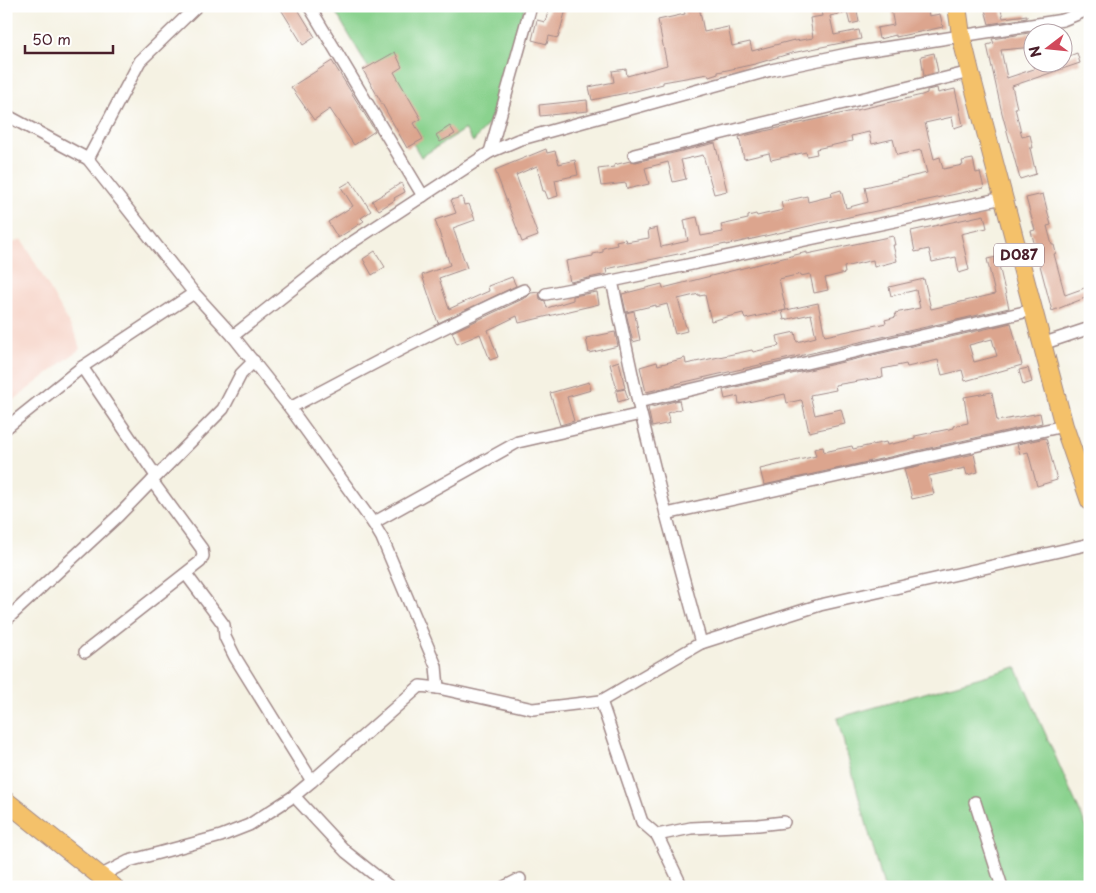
<svg xmlns="http://www.w3.org/2000/svg" width="1096" height="893" font-family="'Playpen Sans',sans-serif">
<rect width="100%" height="100%" fill="#fff"/>
<filter id="ink" filterUnits="userSpaceOnUse"><feTurbulence type="fractalNoise" baseFrequency=".02" numOctaves="2"/><feDisplacementMap in="SourceGraphic" scale="10" xChannelSelector="R" yChannelSelector="G"/><feConvolveMatrix kernelMatrix="1 2 1 2 8 2 1 2 1" color-interpolation-filters="sRGB"/></filter>
<filter id="wash" filterUnits="userSpaceOnUse"><feTurbulence type="fractalNoise" baseFrequency=".0096" numOctaves="4" result="noise"/><feDisplacementMap in="SourceGraphic" scale="20" xChannelSelector="R" yChannelSelector="G"/><feGaussianBlur stdDeviation="1.12" result="paint"/><feColorMatrix in="noise" values="0 0 0 0 0 0 0 0 0 0 0 0 0 0 0 0 0 1.4 0 .05"/><feComposite in="paint" operator="in"/></filter>
<g filter="url(#wash)">
<rect width="100%" height="100%" fill="#f5f2e3"/>
<!-- built -->
<polygon fill="#f6d2c5" points="22,239 76,336 80,349 6,406 6,246"/>
<!-- green -->
<g fill="#8ad28e" stroke="#6a785c">
<polygon points="332,6 525,6 500,98 489,123 473,142 465,129 421,157"/>
<polygon points="1016,667 1090,835 1090,887 884,887 837,718"/>
</g>
<g id="blocks">
<!-- building -->
<g fill="#dca58e" fill-rule="evenodd">
<polygon points="279,6 296,6 315,37 303,45"/>
<polygon points="550,6 567,6 558,38 549,36 547,44 532,40 537,20 545,22"/>
<polygon points="683,6 699,6 704,32 728,27 732,46 750,42 752,51 794,40 795,41 813,38 810,18 822,16 820,6 856,6 859,22 850,24 847,12 830,16 834,35 859,30 861,39 792,53 755,64 718,72 718,74 709,77 708,74 663,82 663,84 636,91 592,100 589,87 614,82 612,71 626,69 627,76 667,65 658,20 685,14"/>
<polygon points="911,6 927,6 929,16 940,14 943,27 896,37 896,35 879,39 877,28 894,25 891,10"/>
<polygon points="984,6 1000,6 1003,18 1027,15 1027,18 989,24"/>
<polygon points="1029,33 1030,38 1034,37 1034,47 1001,50 1007,78 1034,69 1032,62 1065,62 1064,58 1077,53 1080,63 1012,86 1017,108 1015,108 1022,137 1030,135 1033,148 1030,148 1036,174 1020,179 1002,113 987,45 994,43 992,39"/>
<polygon points="395,52 402,67 394,72 421,119 414,123 423,139 407,148 363,70"/>
<polygon points="934,53 938,72 924,76 921,56"/>
<polygon points="332,61 375,131 354,145 330,109 314,120 291,87"/>
<polygon points="937,88 938,93 955,89 963,125 954,128 952,117 925,123 934,159 940,157 943,169 963,165 962,161 973,159 976,173 980,172 984,188 862,214 726,245 726,244 606,269 607,274 570,282 566,261 593,256 593,254 603,252 603,248 617,245 616,241 625,239 626,242 649,238 648,230 657,228 661,247 688,241 684,220 697,217 701,236 723,232 721,225 748,219 748,216 756,214 757,216 783,210 781,202 807,196 808,202 832,196 831,193 841,190 846,208 868,202 865,187 927,173 921,150 897,155 893,139 872,144 869,132 851,136 852,141 816,149 817,154 807,156 806,152 771,160 769,153 744,159 739,137 922,95 927,93 927,90"/>
<polygon points="587,100 588,111 540,116 539,105"/>
<polygon points="450,126 455,134 440,142 436,135"/>
<polygon points="715,143 727,191 714,194 703,155 681,160 686,179 673,182 668,162 645,168 649,184 627,189 626,183 601,186 598,169 614,167 614,165 630,161 636,162"/>
<polygon points="546,149 547,153 555,151 559,164 575,160 578,175 555,180 558,196 548,199 545,191 543,191 537,166 516,175 538,236 522,242 495,170"/>
<polygon points="351,181 371,211 361,218 364,221 338,238 328,222 353,206 341,187"/>
<polygon points="401,183 405,192 394,198 395,200 379,210 372,201"/>
<polygon points="1043,194 1051,225 1047,226 1052,245 1054,245 1056,253 1054,254 1065,295 1090,286 1090,296 1052,311 1031,231 1035,230 1026,198"/>
<polygon points="462,197 464,205 469,204 475,220 453,228 467,268 439,278 449,309 489,291 488,286 512,277 516,286 438,323 422,275 450,265 435,220 456,213 451,200"/>
<polygon points="984,215 987,228 961,234 969,270 959,273 956,257 932,262 929,249 915,252 911,231"/>
<polygon points="893,236 895,245 893,245 897,261 874,267 873,260 844,267 845,273 825,278 828,290 814,293 810,274 801,276 801,274 779,279 786,310 745,319 743,313 711,321 705,295 699,296 699,294 678,299 687,331 675,334 667,304 656,307 656,305 626,312 622,294 662,284 663,288 807,252 807,254"/>
<polygon points="375,251 385,267 372,275 363,259"/>
<polygon points="997,257 1009,308 676,384 676,385 646,392 640,367 657,362 658,365 685,358 686,364 752,350 753,352 779,346 777,336 795,332 797,342 816,337 811,314 784,320 782,311 818,303 825,336 886,323 885,320 896,317 895,313 920,308 916,290 891,296 889,287 924,279 931,309 995,294 987,259"/>
<polygon points="539,292 540,299 545,301 547,308 573,300 573,296 597,292 599,304 519,323 517,316 488,330 498,357 490,360 480,334 457,344 452,332 527,297 531,293"/>
<polygon points="634,311 640,340 633,342 626,313"/>
<path d="M 1011,323 L 1022,365 L 965,381 L 962,370 L 942,375 L 938,360 L 907,367 L 906,364 L 882,369 L 883,377 L 835,385 L 836,390 L 810,395 L 815,415 L 841,409 L 845,424 L 809,432 L 802,401 L 801,400 L 787,403 L 785,394 L 739,404 L 738,396 L 725,399 L 723,390 ZM 992,339 L 997,356 L 974,362 L 969,345 Z"/>
<polygon points="615,332 618,346 589,353 586,338"/>
<polygon points="619,361 625,388 617,390 610,364"/>
<polygon points="1028,368 1032,382 1023,385 1019,370"/>
<polygon points="589,382 591,390 567,397 574,421 560,425 550,393"/>
<polygon points="625,389 628,399 618,402 616,391"/>
<polygon points="992,392 997,421 1040,413 1042,423 764,485 760,469 816,456 814,449 823,447 824,452 852,446 853,449 886,442 887,445 915,439 915,436 954,428 953,426 968,423 964,397"/>
<polygon points="679,400 681,409 667,413 670,423 652,427 648,408"/>
<polygon points="1046,438 1057,480 1037,486 1028,452 1020,454 1017,444"/>
<polygon points="974,454 978,472 967,475 965,468 929,476 934,494 912,499 904,469"/>
</g>
</g>
</g>
<g filter="url(#ink)">
<use href="#blocks" fill-opacity="0" stroke="#a08887" stroke-width="1"/>
<g fill="none" stroke-linecap="round" stroke-linejoin="round">
<defs>
<g id="street">
<polyline points="309,6 423,196"/>
<polyline points="6,115 88,159 194,293 233,336 348,245 490,152 518,140 771,70 852,53 1063,20 1090,9"/>
<polyline points="490,152 531,6"/>
<polyline points="634,155 970,72"/>
<polyline points="88,159 140,61 197,6"/>
<polyline points="546,294 612,281"/>
<polyline points="233,336 290,408 373,523 382,538 436,666 438,688"/>
<polyline points="1042,344 1090,328"/>
<polyline points="82,367 156,476"/>
<polyline points="638,402 1033,310"/>
<path d="M 290,408 C 367,367 444,326 524,290"/>
<polyline points="6,428 82,367 194,293"/>
<polyline points="152,481 223,409 241,374 254,361"/>
<polyline points="666,514 1064,426"/>
<polyline points="373,523 518,442 641,414"/>
<polyline points="186,574 224,625 225,637 235,657 312,781"/>
<polyline points="6,620 118,516 152,481 202,549 203,556 200,562 85,652"/>
<polyline points="701,643 666,514 638,402 612,281 1003,198"/>
<polyline points="601,701 642,822 657,835 682,887"/>
<polyline points="294,796 346,852 390,887"/>
<polyline points="975,802 1002,887"/>
<polyline points="657,835 691,828 758,825 784,822"/>
<polyline points="100,876 129,861 221,836 249,825 294,796 312,781 420,686 438,688 533,709 601,701 701,643 820,605 1090,544"/>
<polyline points="504,887 520,879"/>
</g>
<g id="primary">
<polyline points="957,6 961,35 970,72 1064,426 1090,501"/>
<polyline points="6,801 114,887"/>
</g>
</defs>
<!-- street casing -->
<use href="#street" stroke="#a08887" stroke-width="14"/>
<!-- primary casing -->
<use href="#primary" stroke="#a08887" stroke-width="20"/>
<!-- street -->
<use href="#street" stroke="#fff" stroke-width="11"/>
<!-- primary -->
<use href="#primary" stroke="#f4c16a" stroke-width="18"/>
</g>
</g>
<g text-anchor="middle" stroke-width="4" stroke-linejoin="round" paint-order="stroke">
<!-- shield labels -->
<rect fill="#fff" stroke="#80626b" stroke-width="1" x="994" y="243.5" width="50" height="23" rx="4"/>
<g font-size="14" font-weight="bold" fill="#4a1f2b">
<text x="1019" y="260">D087</text>
</g>
</g>
<!-- margin -->
<rect width="1096" height="893" fill="none" stroke="#fff" stroke-width="25"/>
<!-- north arrow -->
<g transform="translate(1048 48) rotate(254)"><circle r="24" fill="#ffffff" stroke="#b7a5aa"/>
<path d="M0-4L9 19L0 12L-9 19Z" fill="#d1495b"/>
<text y="-8" font-size="14" font-weight="bold" text-anchor="middle" fill="#4a1f2b">N</text>
</g>
<!-- scale -->
<path d="M25 45v8h88v-8" fill="none" stroke="#4a1f2b" stroke-width="2.5"/>
<text x="32" y="45" font-size="15" fill="#4a1f2b" stroke="#ffffff" stroke-width="4" paint-order="stroke">50 m</text>
</svg>
